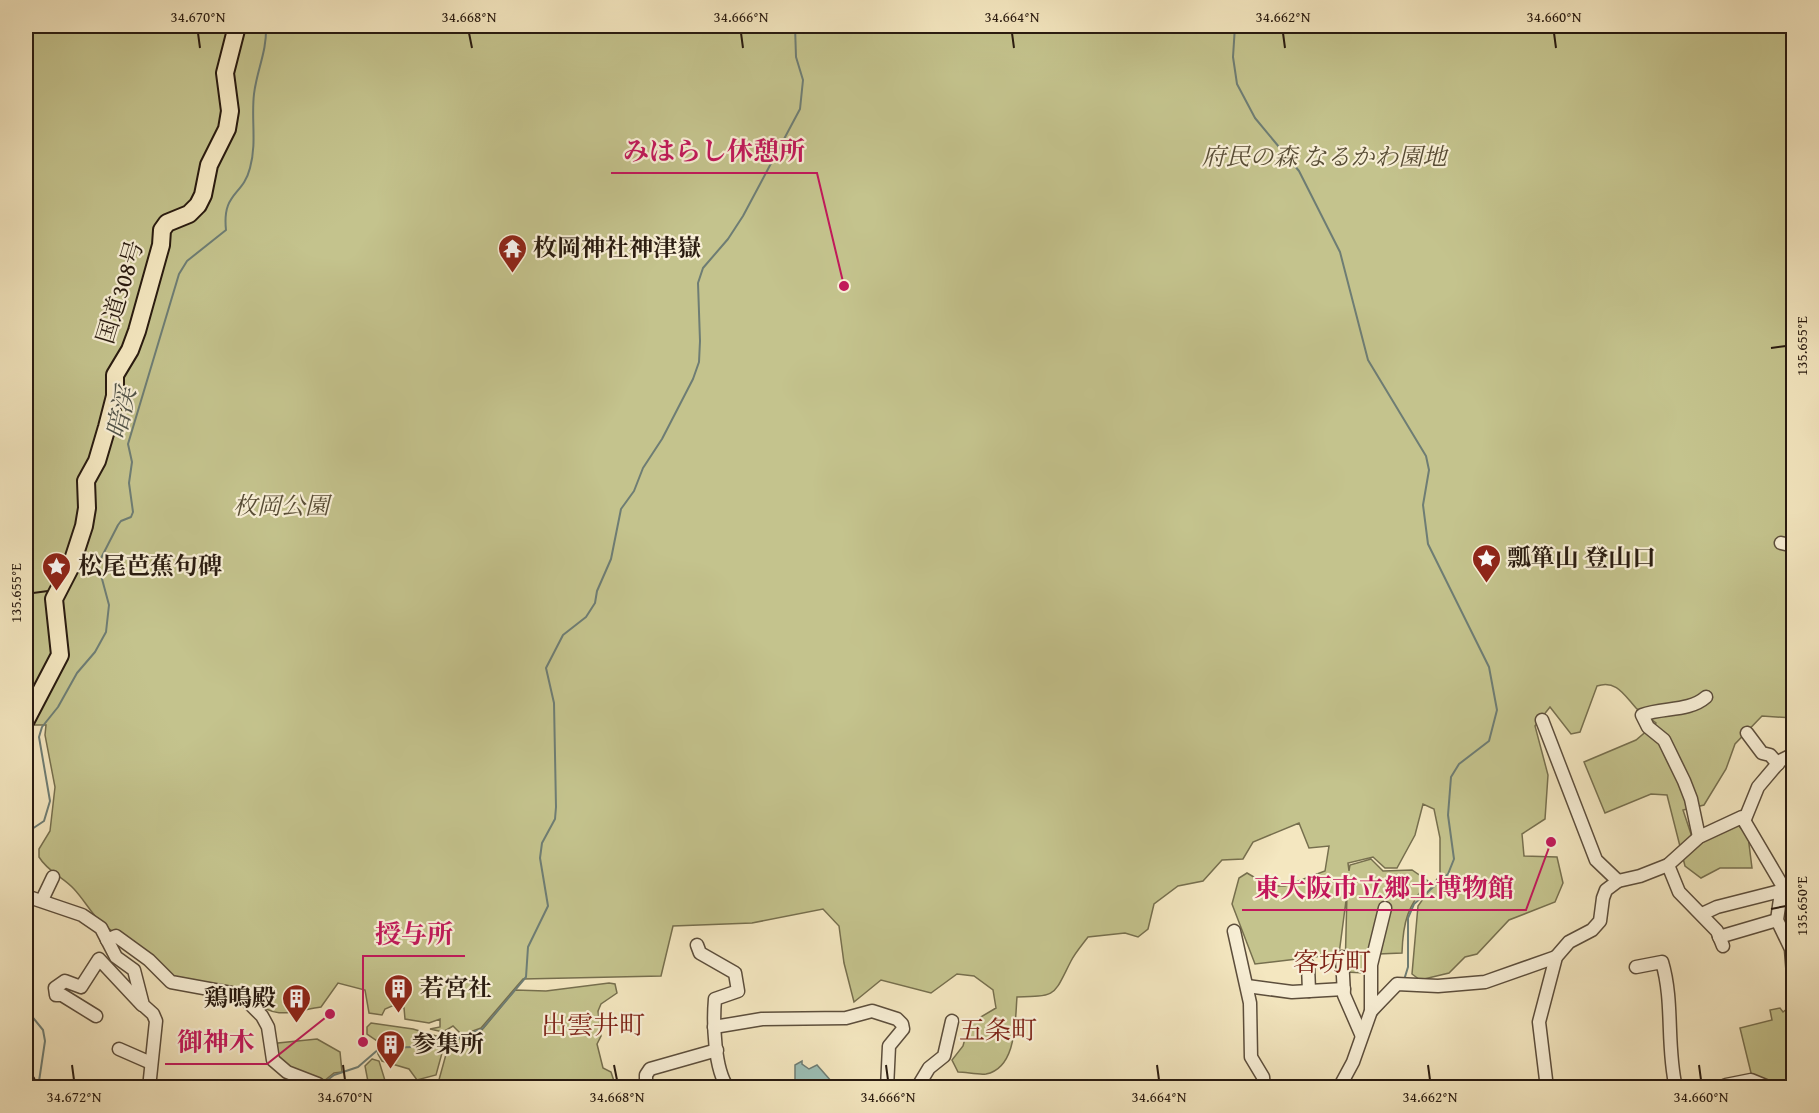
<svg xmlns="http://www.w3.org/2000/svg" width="1819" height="1113" font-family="'Gentium Book Plus','Noto Serif JP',serif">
<rect width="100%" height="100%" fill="#f4e7c0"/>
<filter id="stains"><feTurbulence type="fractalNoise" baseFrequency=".00333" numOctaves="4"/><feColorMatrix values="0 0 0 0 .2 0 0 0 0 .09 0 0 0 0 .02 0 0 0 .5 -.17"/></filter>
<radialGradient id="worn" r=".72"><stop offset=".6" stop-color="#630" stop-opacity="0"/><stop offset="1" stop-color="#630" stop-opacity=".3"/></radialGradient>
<!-- green -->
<g fill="#c4c38d" stroke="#766f4e" stroke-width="1.5">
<path d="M 26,26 L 1793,26 L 1793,718 L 1762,716 L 1735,744 L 1726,769 L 1704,805 L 1683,810 L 1695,846 L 1705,839 L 1738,825 L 1748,836 L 1752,868 L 1720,868 L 1701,878 L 1685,866 L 1667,795 L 1651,794 L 1605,813 L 1584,762 L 1636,740 L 1656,723 C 1650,718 1642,714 1636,708 C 1625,696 1616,679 1597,686 L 1580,732 L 1571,734 L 1550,707 L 1535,726 L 1548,775 L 1545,819 L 1522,834 L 1524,856 L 1557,857 L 1563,883 L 1555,902 L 1509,920 L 1477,954 L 1465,957 L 1449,973 L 1420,980 L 1412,974 L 1418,906 L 1440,875 L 1440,838 L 1434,809 L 1423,804 L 1415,835 L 1397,868 L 1385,868 L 1373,857 L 1348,863 L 1349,871 L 1350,865 L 1371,859 L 1383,871 L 1412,870 L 1428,881 C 1408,907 1403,920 1402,953 L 1378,954 L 1366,973 L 1345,972 L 1347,893 L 1339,954 L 1255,964 L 1232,904 L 1239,878 L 1247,873 L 1269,886 L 1285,886 L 1325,871 L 1329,846 L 1309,848 L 1299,823 L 1253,842 L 1243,859 L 1222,860 L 1203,881 L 1178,886 L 1154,904 L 1148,929 L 1138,937 L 1125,933 L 1088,937 C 1082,945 1075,953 1071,961 C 1053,996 1058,996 1017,997 C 1015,1020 1017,1068 986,1074 C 978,1075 966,1072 958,1072 L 952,1060 L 963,1046 L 969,1024 L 996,1008 L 993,990 L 974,976 L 957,974 L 931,993 L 881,980 L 854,1002 L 844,963 L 839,926 L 823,909 L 752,923 L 673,926 L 661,976 L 523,979 L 481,1028 L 462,1035 L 453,1026 L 443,1032 L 430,1029 L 440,1027 L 440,1019 L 429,1023 L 405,1019 L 404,1008 L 392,1006 L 385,1009 L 382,1015 L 369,1013 L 365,990 L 338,983 L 321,1007 C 294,1011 275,1021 254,1000 L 174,980 L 115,932 C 97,925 88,904 74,889 C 63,877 48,872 39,857 L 39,849 L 50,831 L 55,787 L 45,735 L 46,725 L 26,725 Z"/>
<polygon points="609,983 615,984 617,993 601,1004 598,1011 601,1036 597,1044 603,1068 611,1072 616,1087 437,1087 448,1047 453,1041 481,1031 515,990 546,991"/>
<polygon points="1793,1004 1793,1085 1767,1085 1752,1077 1740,1028 1772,1020 1770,1010 1780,1008 1783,1012"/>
<polygon points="371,1023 413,1029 443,1038 445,1042 436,1075 417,1080 409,1069 382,1061 378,1054 377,1041 367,1034 367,1027"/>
<polygon points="317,1039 340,1052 342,1072 334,1073 324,1081 287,1067 274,1052 278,1043"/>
<polygon points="372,1059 379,1061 387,1087 369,1087 365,1066"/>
</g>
<!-- water -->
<polygon fill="#9cbfb6" stroke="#6e7d74" stroke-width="1.5" points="802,1061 802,1064 809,1069 817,1065 832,1082 832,1087 795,1087 795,1065"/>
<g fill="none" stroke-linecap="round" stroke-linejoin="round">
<!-- stream -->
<g stroke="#6e7d74" stroke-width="2">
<polyline points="1235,26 1233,57 1237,84 1255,118 1299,171 1340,252 1368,360 1426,456 1429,470 1423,505 1428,544 1489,667 1497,710 1489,741 1459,764 1451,777 1448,815 1454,859 1448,874 1414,904 1408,918 1408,967 1404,980"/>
<path d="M 26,833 L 44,821 L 50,801 L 39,737 L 42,727 L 58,707 L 77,673 L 95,652 L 106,632 L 109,605 L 98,564 L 118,525 L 121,521 L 131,517 L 133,512 L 129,483 L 132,462 L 128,444 L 179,274 L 187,261 L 226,230 C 222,192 243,196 250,168 C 257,143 251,119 254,94 C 257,69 267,52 266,26"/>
<polyline points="26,1009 43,1030 45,1041 38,1088"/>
<polyline points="1374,1018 1384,1006"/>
<path d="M 325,1082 L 334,1075 L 358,1067 L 380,1048 L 447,1046 C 456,1035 472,1035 483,1028 L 526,977 L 528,947 L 548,906 L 540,858 L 542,843 L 555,819 L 556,807 L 554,703 L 546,668 L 563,635 L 586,617 L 595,603 L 597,591 L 611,559 L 621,509 L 634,491 L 643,468 L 662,439 L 693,379 L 699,362 L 700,341 L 698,283 L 703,268 L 728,239 L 743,216 L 800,109 L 803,80 L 796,57 L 795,26"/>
</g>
<defs>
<g id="minor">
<polyline points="1781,543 1794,546"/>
<polyline points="1542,720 1596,860 1618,881"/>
<polyline points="1747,733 1762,753 1770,755 1778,764"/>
<polyline points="1745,819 1758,787 1780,761 1794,754"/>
<path d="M 1699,837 L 1691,799 L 1684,781 L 1664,740 L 1648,727 L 1642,715 C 1663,707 1689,712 1706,697"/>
<polyline points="1668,865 1679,892 1717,931 1723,946"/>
<polyline points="26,896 82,915 101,928 116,957 134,970 143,1005 153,1014 156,1021 149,1088"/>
<polyline points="42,900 53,877"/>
<polyline points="1702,914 1717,907 1780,891"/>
<polyline points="1234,931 1250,1003 1251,1057 1263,1077 1264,1088"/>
<polyline points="1719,937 1777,920"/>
<polyline points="107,940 116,936 149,960 171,982 231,993 247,1001 262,1016 268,1027 273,1060 287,1072 318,1084 320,1088"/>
<path d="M 697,945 L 700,953 L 735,973 L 738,991 L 715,999 C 713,1022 714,1069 728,1088"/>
<polyline points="1342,957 1344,995 1361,1034"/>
<polyline points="1308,965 1309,991"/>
<path d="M 1636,967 L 1662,962 C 1674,1002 1666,1046 1676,1088"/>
<polyline points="1247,986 1292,992 1344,989"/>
<polyline points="1371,1011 1397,984 1438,986 1485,982 1556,957"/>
<polyline points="96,1016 62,995 56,995 55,988 65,981 81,987 99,959 142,1005"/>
<polyline points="714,1027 762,1019 846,1018 872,1011 897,1019 902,1024 903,1029 889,1046 887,1088"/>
<polyline points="119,1049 151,1063"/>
<polyline points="1726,1085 1751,1080 1768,1087 1794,1087"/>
<polyline points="646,1088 646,1075 650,1069 717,1050"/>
<polyline points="917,1088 929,1068 944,1056 952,1021"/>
<polyline points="1339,1088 1353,1062 1371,1011 1371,965 1385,908"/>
<polyline points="1547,1088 1539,1022 1556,957 1569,942 1592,930 1600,921 1603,898 1606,890 1618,881 1640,876 1668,865 1699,837 1742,817 1782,885 1777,920 1791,949 1794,987"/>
</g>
<g id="highway">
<polyline points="26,720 60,655 54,599 71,566 84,526 87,508 86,481 97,461 107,427 115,396 115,375 130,350 137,331 161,245 162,230 167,223 189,214 198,205 203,195 209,165 227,129 230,111 225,73 237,26"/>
<polyline points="26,1082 26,1088"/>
</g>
</defs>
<!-- minor casing -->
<use href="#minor" stroke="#5c4e3c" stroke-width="15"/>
<!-- highway casing -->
<use href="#highway" stroke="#291b10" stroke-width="20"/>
<!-- minor -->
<use href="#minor" stroke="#f8efd6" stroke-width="12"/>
<!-- highway -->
<use href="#highway" stroke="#f4e7c0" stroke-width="16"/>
</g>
<!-- ticks -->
<path fill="none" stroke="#291b10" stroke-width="2" d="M 198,33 L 200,48M 469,33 L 472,48M 741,33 L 743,48M 1012,33 L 1014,48M 1283,33 L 1285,48M 1554,33 L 1556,48M 1771,348 L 1786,346M 33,593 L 48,591M 1771,909 L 1786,906M 72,1065 L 74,1080M 343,1065 L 345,1080M 614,1065 L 617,1080M 886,1065 L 888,1080M 1157,1065 L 1159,1080M 1428,1065 L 1430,1080M 1699,1065 L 1701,1080"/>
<!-- icons -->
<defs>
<symbol id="temple-pin" viewBox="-11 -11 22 30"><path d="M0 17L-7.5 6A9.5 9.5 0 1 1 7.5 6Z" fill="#8f2418" stroke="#f8efd6"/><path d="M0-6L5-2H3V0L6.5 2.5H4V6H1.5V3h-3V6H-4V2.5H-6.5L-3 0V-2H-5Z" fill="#fff"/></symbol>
<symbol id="sight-pin" viewBox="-11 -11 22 30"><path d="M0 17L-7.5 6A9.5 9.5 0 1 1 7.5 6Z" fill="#8f2418" stroke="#f8efd6"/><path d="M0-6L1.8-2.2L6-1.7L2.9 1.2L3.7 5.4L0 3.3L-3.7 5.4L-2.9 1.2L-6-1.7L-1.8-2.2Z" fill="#fff"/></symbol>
<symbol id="building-pin" viewBox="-11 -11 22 30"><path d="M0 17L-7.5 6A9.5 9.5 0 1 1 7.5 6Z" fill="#8f2418" stroke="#f8efd6"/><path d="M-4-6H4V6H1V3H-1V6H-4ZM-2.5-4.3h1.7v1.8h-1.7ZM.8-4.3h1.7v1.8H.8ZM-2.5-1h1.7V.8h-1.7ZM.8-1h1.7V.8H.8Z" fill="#fff"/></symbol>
</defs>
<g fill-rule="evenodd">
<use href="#temple-pin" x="496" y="232" width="33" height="45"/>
<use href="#sight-pin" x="1470" y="542" width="33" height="45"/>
<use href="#sight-pin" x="40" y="550" width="33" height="45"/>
<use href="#building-pin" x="382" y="972" width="33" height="45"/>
<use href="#building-pin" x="280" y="982" width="33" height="45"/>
<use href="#building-pin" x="374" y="1028" width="33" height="45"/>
</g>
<g text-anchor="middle" stroke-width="4.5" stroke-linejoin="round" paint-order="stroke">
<!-- park labels -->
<g font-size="24" font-style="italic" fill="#584d36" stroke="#f8efd6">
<text x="1324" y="165">府民の森 なるかわ園地</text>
<text x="281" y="514">枚岡公園</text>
</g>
<!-- poi labels -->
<g font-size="24" font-weight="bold" fill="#291b10" stroke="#f8efd6" text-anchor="start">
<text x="533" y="256">枚岡神社神津嶽</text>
<text x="1507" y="566">瓢箪山 登山口</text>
<text x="78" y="574">松尾芭蕉句碑</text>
<text x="420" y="996">若宮社</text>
<text x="276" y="1006" text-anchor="end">鶏鳴殿</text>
<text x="412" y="1052">参集所</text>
</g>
<!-- street labels -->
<g font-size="24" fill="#291b10" stroke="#f8efd6">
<text transform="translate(120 292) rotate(-73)" y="8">国道308号</text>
</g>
<!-- water labels -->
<g font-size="26" font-style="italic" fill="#51544a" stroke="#f8efd6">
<text transform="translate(121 413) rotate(-77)" y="9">暗渓</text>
</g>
<!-- neighbourhood labels -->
<g font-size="26" fill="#7a1f14" stroke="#f8efd6">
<text x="1332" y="971">客坊町</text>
<text x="593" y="1034">出雲井町</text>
<text x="998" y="1039">五条町</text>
</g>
</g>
<!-- callouts -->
<path fill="none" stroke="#c2185b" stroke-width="2" d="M844 286L817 173H611M1551 842L1526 910H1242M363 1042L363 956H465M330 1014L267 1064H165"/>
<g fill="#c2185b" stroke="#f8efd6" stroke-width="2">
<circle cx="844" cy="286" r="6"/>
<circle cx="1551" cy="842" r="6"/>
<circle cx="363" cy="1042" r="6"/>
<circle cx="330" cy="1014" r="6"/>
</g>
<g font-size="26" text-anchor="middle" font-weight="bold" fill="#c2185b" stroke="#f8efd6" stroke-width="4.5" stroke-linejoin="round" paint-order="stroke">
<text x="714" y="160">みはらし休憩所</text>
<text x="1384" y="897">東大阪市立郷土博物館</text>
<text x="414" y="943">授与所</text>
<text x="216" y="1051">御神木</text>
</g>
<!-- margin -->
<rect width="1819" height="1113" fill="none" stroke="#f4e7c0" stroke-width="66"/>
<rect x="33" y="33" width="1753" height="1047" fill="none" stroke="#291b10" stroke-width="2"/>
<g font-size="15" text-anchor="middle" fill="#291b10">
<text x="198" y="22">34.670°N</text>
<text x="469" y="22">34.668°N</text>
<text x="741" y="22">34.666°N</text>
<text x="1012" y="22">34.664°N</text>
<text x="1283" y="22">34.662°N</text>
<text x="1554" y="22">34.660°N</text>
<text transform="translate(1802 346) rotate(-90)" y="5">135.655°E</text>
<text transform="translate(16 593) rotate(-90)" y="5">135.655°E</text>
<text transform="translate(1802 906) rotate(-90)" y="5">135.650°E</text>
<text x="74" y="1102">34.672°N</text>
<text x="345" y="1102">34.670°N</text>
<text x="617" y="1102">34.668°N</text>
<text x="888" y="1102">34.666°N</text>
<text x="1159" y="1102">34.664°N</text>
<text x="1430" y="1102">34.662°N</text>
<text x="1701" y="1102">34.660°N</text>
</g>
<rect width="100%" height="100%" filter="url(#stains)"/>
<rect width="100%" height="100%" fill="url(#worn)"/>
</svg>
